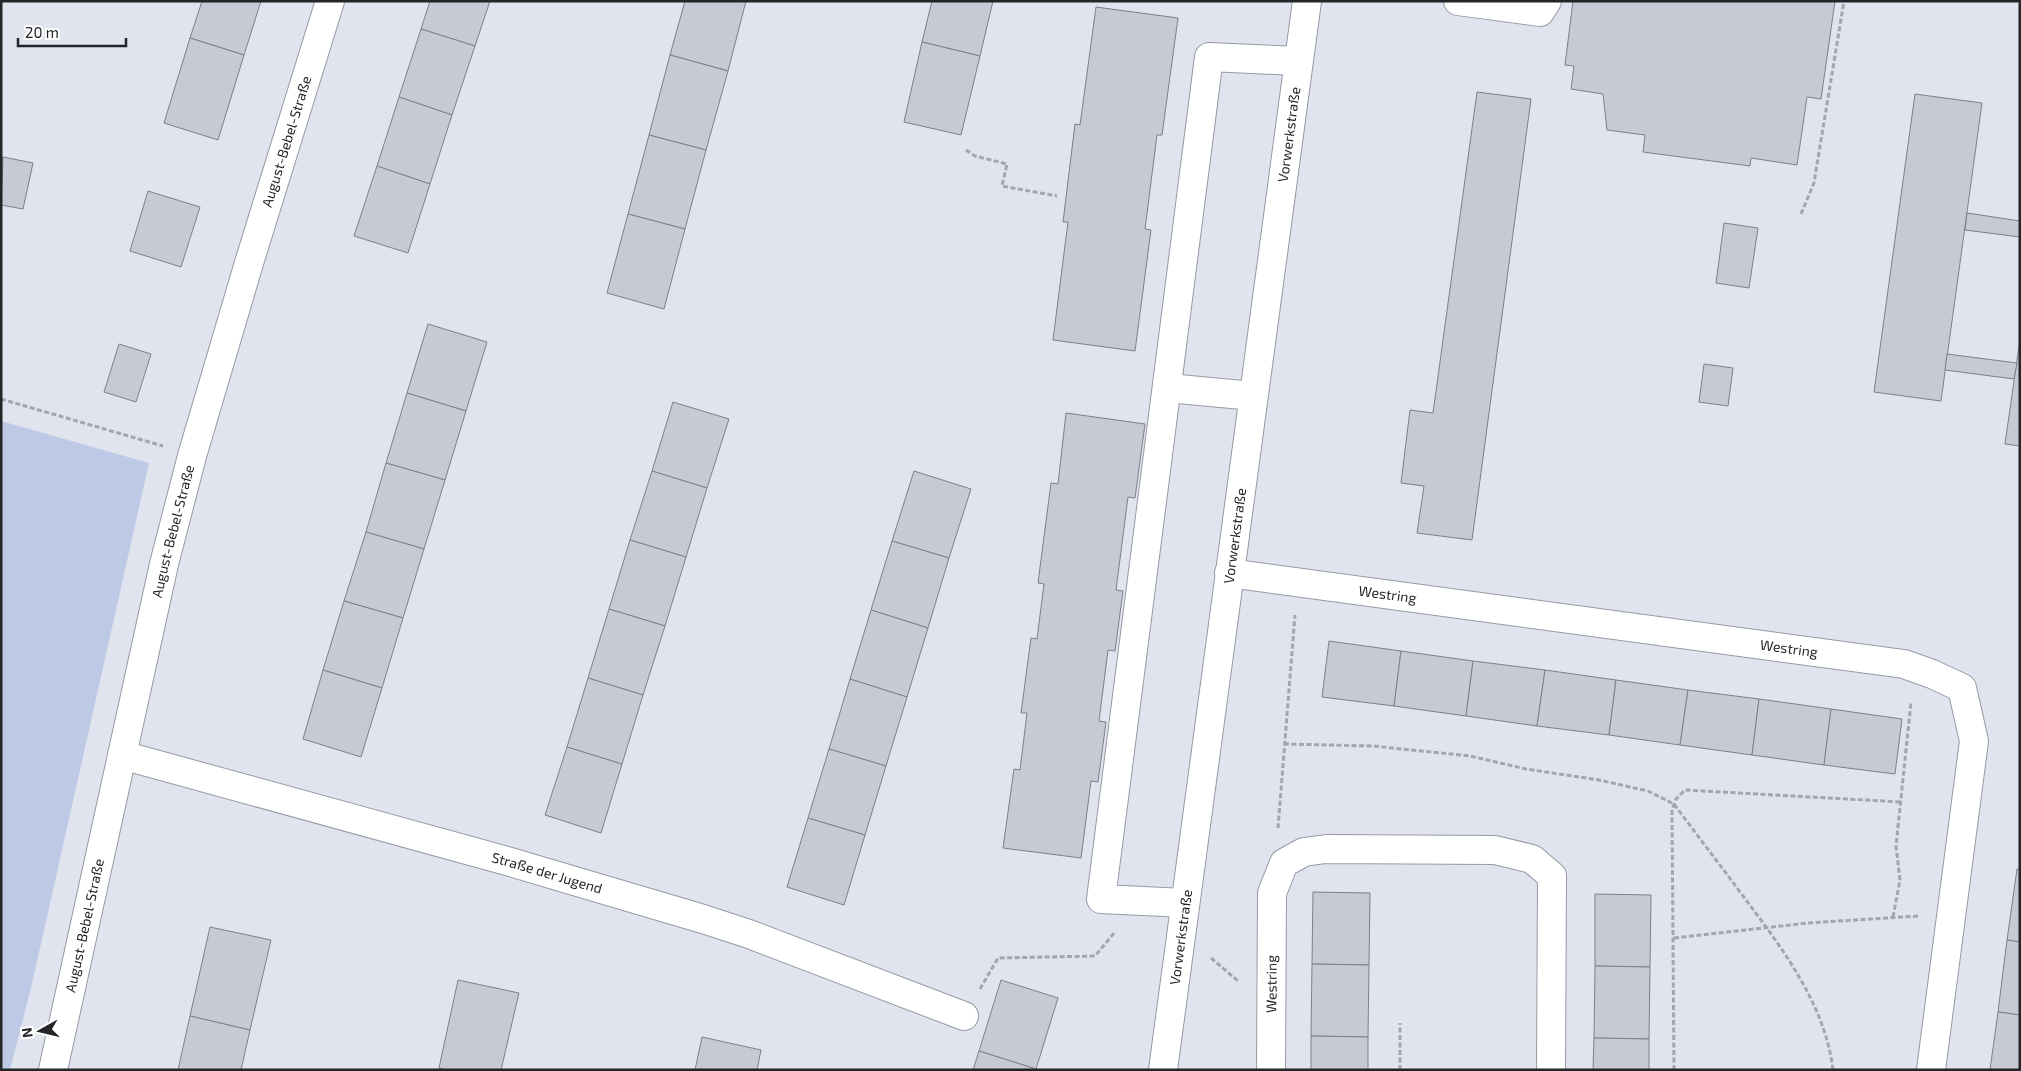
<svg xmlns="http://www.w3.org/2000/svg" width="2021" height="1071" font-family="'Exo 2',sans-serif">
<rect width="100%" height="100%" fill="#e0e4ee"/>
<!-- green -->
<polygon fill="#bec9e6" points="1,421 149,463 31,988 10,1070 1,1070"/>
<!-- building -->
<g fill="#c6cad4" stroke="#7d808a">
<polygon points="202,1 261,1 244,55 190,38"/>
<polygon points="430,1 490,1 475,46 421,29"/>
<polygon points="685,1 746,1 728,71 670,55"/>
<polygon points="932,1 993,1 980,56 922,42"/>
<polygon points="1573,1 1835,1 1821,99 1807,97 1797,165 1751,158 1750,166 1643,152 1645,135 1607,130 1603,94 1571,89 1574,66 1565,65"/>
<polygon points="1096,7 1178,18 1162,135 1157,135 1145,229 1151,230 1135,351 1053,340 1068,222 1063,222 1075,124 1080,125"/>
<polygon points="421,29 475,46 452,115 399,97"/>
<polygon points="190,38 244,55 218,140 164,123"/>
<polygon points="922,42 980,56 961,135 904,122"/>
<polygon points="670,55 728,71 706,150 649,135"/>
<polygon points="1477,92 1531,99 1472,540 1417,533 1424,486 1401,483 1410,410 1433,413"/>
<polygon points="1915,94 1982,103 1941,401 1874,392"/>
<polygon points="399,97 452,115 430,184 377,166"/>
<polygon points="649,135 706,150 685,229 628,214"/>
<polygon points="3,157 33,163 23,209 1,205"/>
<polygon points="377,166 430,184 408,253 354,236"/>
<polygon points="148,191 200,207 181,267 130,251"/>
<polygon points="1967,213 2020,221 2020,237 1965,230"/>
<polygon points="628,214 685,229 664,309 607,293"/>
<polygon points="1724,223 1758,228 1749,288 1716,283"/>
<polygon points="428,324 487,342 466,411 407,393"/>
<polygon points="2020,339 2020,446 2005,444"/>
<polygon points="119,344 151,354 136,402 104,392"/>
<polygon points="1947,354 2017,363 2014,379 1945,370"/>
<polygon points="1704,364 1733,368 1728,406 1699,402"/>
<polygon points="407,393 466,411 445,480 386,463"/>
<polygon points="673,402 729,419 707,488 652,471"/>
<polygon points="1066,413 1145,424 1135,498 1128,497 1116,590 1123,591 1115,651 1108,650 1099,721 1106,722 1098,782 1091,781 1081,858 1003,848 1014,769 1020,770 1027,713 1021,713 1031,638 1037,639 1044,584 1038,583 1051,483 1058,484"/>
<polygon points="386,463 445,480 424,549 366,532"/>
<polygon points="652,471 707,488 686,557 630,540"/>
<polygon points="914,471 971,489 949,558 892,541"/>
<polygon points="366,532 424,549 403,618 344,601"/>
<polygon points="630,540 686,557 665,626 609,609"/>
<polygon points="892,541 949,558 928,628 871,610"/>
<polygon points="344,601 403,618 382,688 323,670"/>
<polygon points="609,609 665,626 643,695 588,678"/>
<polygon points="871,610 928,628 907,697 850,679"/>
<polygon points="1329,641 1401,651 1394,706 1322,697"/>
<polygon points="1401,651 1473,661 1466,716 1394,706"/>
<polygon points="1473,661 1545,670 1537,726 1466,716"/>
<polygon points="323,670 382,688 361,757 303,739"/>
<polygon points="1545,670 1616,680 1609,735 1537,726"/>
<polygon points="588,678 643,695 622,764 567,747"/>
<polygon points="850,679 907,697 886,766 829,749"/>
<polygon points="1616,680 1688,690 1680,745 1609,735"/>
<polygon points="1688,690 1759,699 1752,755 1680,745"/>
<polygon points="1759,699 1831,709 1824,765 1752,755"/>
<polygon points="1831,709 1902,719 1895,774 1824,765"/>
<polygon points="567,747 622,764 601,833 545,815"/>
<polygon points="829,749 886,766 865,835 808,818"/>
<polygon points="808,818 865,835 844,905 787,887"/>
<polygon points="2017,869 2020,869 2020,942 2007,940"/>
<polygon points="1313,892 1370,893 1369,965 1312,964"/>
<polygon points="1595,894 1651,895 1650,967 1595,966"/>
<polygon points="210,927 271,940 250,1030 190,1016"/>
<polygon points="2007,940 2020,942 2020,1015 1998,1012"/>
<polygon points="1312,964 1369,965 1368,1037 1311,1036"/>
<polygon points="1595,966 1650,967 1649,1039 1594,1038"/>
<polygon points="458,980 519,993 501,1070 447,1070 439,1068"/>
<polygon points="1001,980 1058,998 1036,1069 979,1051"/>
<polygon points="1998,1012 2020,1015 2020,1070 1990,1070"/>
<polygon points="190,1016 250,1030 241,1070 178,1070"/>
<polygon points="1311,1036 1368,1037 1368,1070 1311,1070"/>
<polygon points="702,1037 761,1050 757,1070 695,1070"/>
<polygon points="1594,1038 1649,1039 1649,1070 1593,1070"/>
<polygon points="979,1051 1036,1069 1035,1070 973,1070"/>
</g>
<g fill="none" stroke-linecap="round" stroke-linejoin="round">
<defs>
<g id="minor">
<polyline points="1458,1 1540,12 1547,1"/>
<polyline points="1168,388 1253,396"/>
<path id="s1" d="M 1229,573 L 1904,664 L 1932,674 L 1962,688 L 1974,741 L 1931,1070"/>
<path id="s2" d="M 122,755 L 507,861 L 703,919 L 749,934 L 964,1016"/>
<polyline points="1185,903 1101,899 1209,57 1297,61"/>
<path id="s3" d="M 53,1070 L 164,564 L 192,456 L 249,263 L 330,1"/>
<path id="s4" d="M 1163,1070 L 1307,1"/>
<path id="s5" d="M 1271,1070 L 1272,893 L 1284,863 L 1304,852 L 1326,849 L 1495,850 L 1532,859 L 1552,876 L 1551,1070"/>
</g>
</defs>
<!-- minor casing -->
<use href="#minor" stroke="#969aa4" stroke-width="30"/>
<!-- path -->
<g stroke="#a3a6ae" stroke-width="3" stroke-dasharray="5 2.5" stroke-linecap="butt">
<polyline points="966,150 975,156 1007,164 1002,186 1057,196"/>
<polyline points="1801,214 1814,183 1844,1"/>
<polyline points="1,399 163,446"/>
<path d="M 1284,744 L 1373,746 L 1470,756 L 1526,769 L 1599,780 L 1648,791 L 1674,804 C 1697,835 1720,865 1743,896 C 1782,948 1825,1004 1833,1070"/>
<polyline points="1278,828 1295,615"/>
<polyline points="1893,917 1900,880 1896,846 1911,702"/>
<polyline points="1674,938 1808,923 1919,916"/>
<polyline points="1211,958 1238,981"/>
<polyline points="980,989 998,958 1095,956 1115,932"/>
<polyline points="1400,1070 1400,1023"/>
<polyline points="1674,1070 1672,810 1676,799 1685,790 1901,802"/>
</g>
<!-- minor -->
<use href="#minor" stroke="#fff" stroke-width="28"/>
</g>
<g text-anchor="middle" stroke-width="5" stroke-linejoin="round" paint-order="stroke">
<!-- street labels -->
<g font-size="14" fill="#242529" stroke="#fff">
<text dy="5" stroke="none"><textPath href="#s4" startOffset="944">Vorwerkstraße</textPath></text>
<text dy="5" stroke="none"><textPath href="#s3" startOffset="958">August-Bebel-Straße</textPath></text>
<text dy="5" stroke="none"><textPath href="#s3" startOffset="552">August-Bebel-Straße</textPath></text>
<text dy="5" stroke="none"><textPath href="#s4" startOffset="539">Vorwerkstraße</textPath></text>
<text dy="5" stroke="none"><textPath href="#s1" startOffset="160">Westring</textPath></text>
<text dy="5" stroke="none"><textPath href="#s1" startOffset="565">Westring</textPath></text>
<text dy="5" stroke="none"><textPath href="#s2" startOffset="441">Straße der Jugend</textPath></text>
<text dy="5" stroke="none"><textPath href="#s3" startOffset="148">August-Bebel-Straße</textPath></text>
<text dy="5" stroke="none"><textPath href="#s4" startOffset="134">Vorwerkstraße</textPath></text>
<text dy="5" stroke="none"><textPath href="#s5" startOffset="86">Westring</textPath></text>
</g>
</g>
<!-- border -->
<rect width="2021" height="1071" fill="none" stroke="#242529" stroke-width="5"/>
<!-- north arrow -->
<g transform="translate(40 1031) rotate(262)" stroke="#ffffff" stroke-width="4" paint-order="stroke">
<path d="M0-4L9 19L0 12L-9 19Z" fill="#242529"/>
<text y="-8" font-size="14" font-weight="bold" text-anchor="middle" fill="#242529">N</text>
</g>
<!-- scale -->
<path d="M18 38v8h108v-8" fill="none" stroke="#242529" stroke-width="2.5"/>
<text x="25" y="38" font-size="15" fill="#242529" stroke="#ffffff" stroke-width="4" paint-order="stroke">20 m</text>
</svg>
